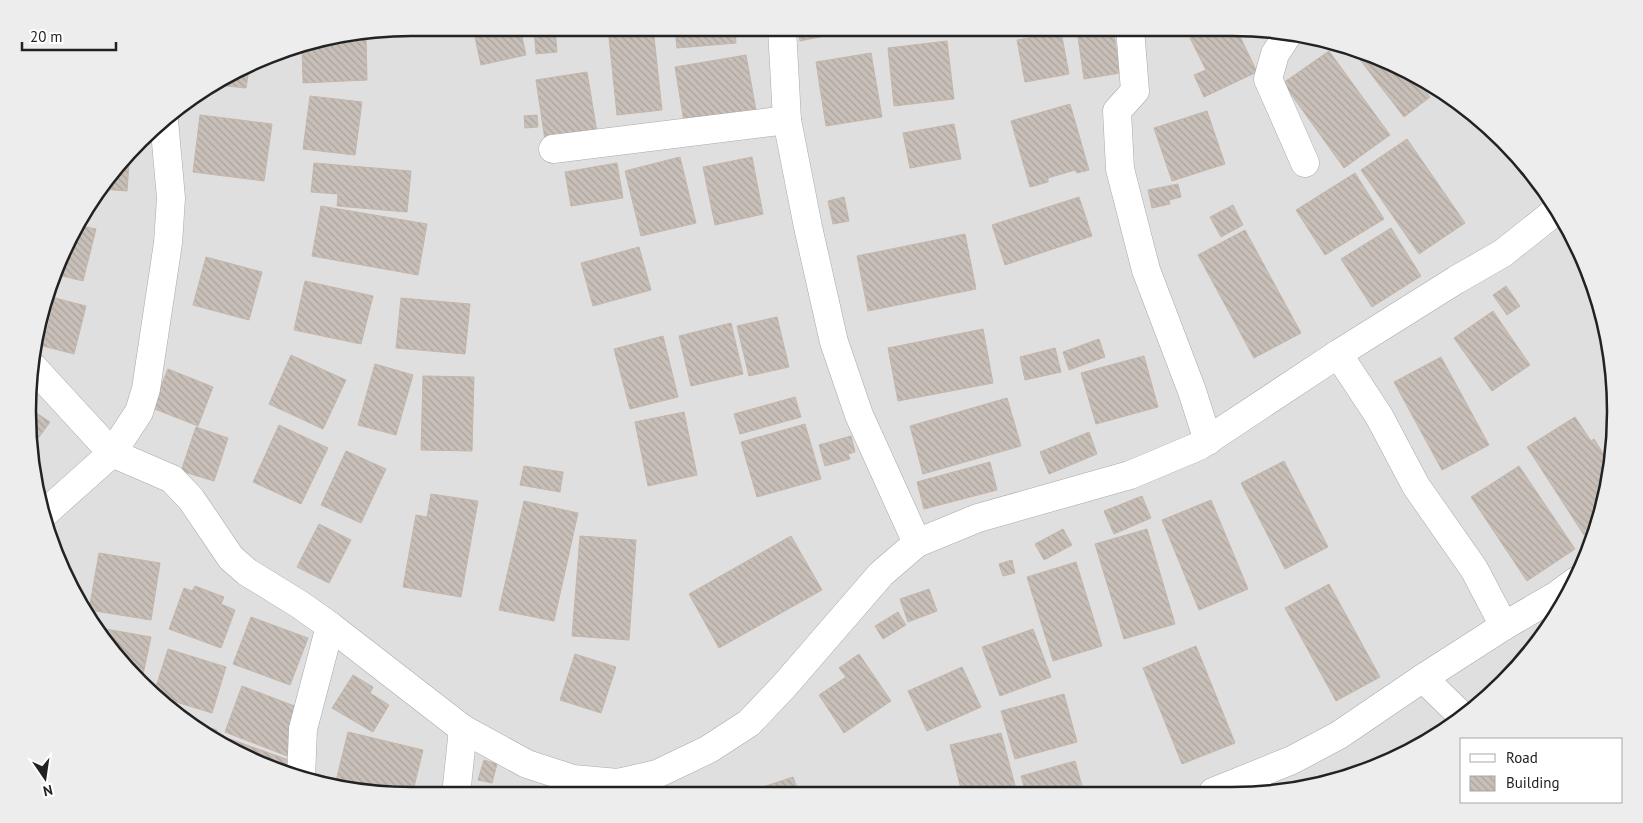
<svg xmlns="http://www.w3.org/2000/svg" width="1643" height="823" font-family="'PT Sans',sans-serif">
<defs>
<pattern id="building-back-hatch" width="6" height="6" patternUnits="userSpaceOnUse" patternTransform="scale(1.25)"><rect width="6" height="6" fill="#c7bfb8"/><path d="M-1 5l2 2M0 0l6 6M5-1l2 2" fill="none" stroke="#aba49e"/></pattern>
</defs>
<rect width="100%" height="100%" fill="#f2efe9"/>
<!-- residential -->
<polygon fill="#e0dfdf" points="412,28 1256,28 1331,41 1401,67 1465,107 1520,158 1564,219 1595,288 1612,361 1615,436 1602,511 1576,581 1520,664 1445,731 1378,766 1281,792 387,795 312,782 242,756 140,683 67,581 31,461 35,336 79,219 123,158 178,107 288,48"/>
<!-- building -->
<g fill="url(#building-back-hatch)" stroke="#c4b6ab">
<polygon points="473,28 520,28 526,55 481,65"/>
<polygon points="534,28 555,28 557,52 536,54"/>
<polygon points="608,28 653,28 662,110 617,115"/>
<polygon points="675,28 735,28 736,43 677,48"/>
<polygon points="798,28 858,28 858,29 800,41"/>
<polygon points="1092,28 1113,28 1120,73 1084,79 1077,30"/>
<polygon points="1212,28 1236,28 1257,72 1204,97 1194,75 1206,70 1190,38"/>
<polygon points="1061,32 1069,74 1025,82 1017,40"/>
<polygon points="366,35 367,80 303,83 302,46"/>
<polygon points="947,41 954,99 894,106 888,48"/>
<polygon points="1351,48 1401,67 1412,74 1430,97 1404,117"/>
<polygon points="1329,51 1390,135 1344,168 1283,83"/>
<polygon points="871,53 882,117 826,126 816,62"/>
<polygon points="746,55 756,110 684,122 675,67"/>
<polygon points="249,69 246,88 218,85"/>
<polygon points="587,72 597,132 545,140 536,80"/>
<polygon points="310,96 362,102 355,155 303,149"/>
<polygon points="1070,104 1089,170 1077,173 1075,170 1048,178 1048,182 1030,187 1011,121"/>
<polygon points="1207,111 1225,164 1172,181 1154,128"/>
<polygon points="200,115 272,124 264,181 193,172"/>
<polygon points="537,115 538,127 525,128 524,116"/>
<polygon points="954,124 961,159 910,168 903,133"/>
<polygon points="1407,139 1465,223 1419,254 1361,170"/>
<polygon points="130,151 127,191 101,189 123,158"/>
<polygon points="680,157 696,223 641,236 625,171"/>
<polygon points="752,157 763,214 715,225 703,167"/>
<polygon points="314,163 411,171 407,212 337,206 338,194 311,192"/>
<polygon points="617,163 623,198 571,206 565,172"/>
<polygon points="1355,173 1384,219 1325,255 1296,210"/>
<polygon points="1178,184 1181,197 1169,200 1170,204 1152,208 1148,190"/>
<polygon points="844,197 849,221 833,224 828,201"/>
<polygon points="1079,197 1092,236 1005,265 992,225"/>
<polygon points="1233,205 1243,225 1221,237 1210,217"/>
<polygon points="321,206 427,224 418,275 312,256"/>
<polygon points="77,225 96,229 83,281 58,275"/>
<polygon points="1391,228 1421,276 1372,307 1341,259"/>
<polygon points="1245,230 1301,333 1254,358 1198,255"/>
<polygon points="965,234 976,289 868,311 857,256"/>
<polygon points="639,247 651,290 593,306 581,263"/>
<polygon points="206,257 262,272 249,320 193,305"/>
<polygon points="305,281 373,296 361,344 294,330"/>
<polygon points="1506,286 1520,306 1507,315 1493,295"/>
<polygon points="55,298 86,306 74,354 43,346"/>
<polygon points="401,298 470,304 465,354 396,348"/>
<polygon points="1493,311 1530,365 1492,391 1454,338"/>
<polygon points="777,317 789,367 749,376 737,326"/>
<polygon points="731,323 743,374 691,386 679,336"/>
<polygon points="983,329 993,383 898,401 888,348"/>
<polygon points="663,336 678,397 630,409 614,349"/>
<polygon points="1099,339 1105,357 1069,370 1063,352"/>
<polygon points="1055,348 1061,372 1025,380 1020,357"/>
<polygon points="291,355 346,380 323,429 269,404"/>
<polygon points="1144,356 1158,407 1096,424 1081,373"/>
<polygon points="1441,357 1489,445 1442,470 1394,382"/>
<polygon points="375,364 413,375 396,435 358,425"/>
<polygon points="168,369 213,387 198,426 152,408"/>
<polygon points="423,376 474,377 472,451 421,450"/>
<polygon points="795,397 801,417 740,434 734,414"/>
<polygon points="1007,398 1021,446 923,474 910,426"/>
<polygon points="32,410 50,422 31,448"/>
<polygon points="684,412 697,475 648,486 635,422"/>
<polygon points="1575,417 1591,441 1594,439 1606,458 1603,460 1607,466 1610,464 1602,511 1596,528 1584,535 1527,447"/>
<polygon points="805,424 821,479 757,497 741,442"/>
<polygon points="279,425 328,448 301,504 253,482"/>
<polygon points="196,427 228,438 214,481 181,471"/>
<polygon points="1089,432 1097,454 1049,474 1040,452"/>
<polygon points="851,436 855,452 848,454 850,459 825,466 819,445"/>
<polygon points="346,451 386,469 361,523 321,505"/>
<polygon points="1284,461 1328,547 1285,569 1241,483"/>
<polygon points="990,462 997,490 924,509 917,482"/>
<polygon points="524,466 563,472 560,492 520,485"/>
<polygon points="1519,466 1575,549 1527,581 1471,497"/>
<polygon points="431,494 478,501 461,597 403,587 416,515 427,517"/>
<polygon points="1142,496 1151,518 1114,534 1104,511"/>
<polygon points="1211,500 1248,589 1199,610 1162,520"/>
<polygon points="524,501 578,513 554,621 499,610"/>
<polygon points="319,524 351,540 329,583 297,567"/>
<polygon points="1063,529 1072,545 1044,560 1035,544"/>
<polygon points="1147,529 1175,624 1124,639 1095,544"/>
<polygon points="580,536 636,540 629,640 572,636"/>
<polygon points="791,536 822,590 719,648 689,594"/>
<polygon points="99,553 160,563 151,620 89,610"/>
<polygon points="1012,560 1015,573 1003,576 999,564"/>
<polygon points="1076,562 1102,646 1053,661 1027,577"/>
<polygon points="1329,584 1380,677 1336,701 1285,608"/>
<polygon points="195,586 224,597 221,604 235,610 221,648 169,629 184,588 192,591"/>
<polygon points="929,589 937,611 908,622 900,599"/>
<polygon points="898,612 906,625 883,639 875,626"/>
<polygon points="251,617 308,638 290,685 233,664"/>
<polygon points="100,628 151,637 141,684 140,683"/>
<polygon points="1033,629 1051,677 1000,696 982,647"/>
<polygon points="1196,646 1235,743 1182,764 1143,668"/>
<polygon points="168,649 226,667 212,713 160,697 154,693"/>
<polygon points="575,654 616,667 601,713 560,700"/>
<polygon points="859,654 891,701 844,733 819,695 846,677 839,668"/>
<polygon points="962,667 981,707 927,731 908,691"/>
<polygon points="353,675 373,687 370,693 389,705 373,732 332,708"/>
<polygon points="242,686 305,710 287,756 225,732"/>
<polygon points="1064,694 1077,742 1015,759 1001,711"/>
<polygon points="196,723 217,730 215,737"/>
<polygon points="348,732 423,750 412,795 394,795 336,781"/>
<polygon points="1001,733 1017,793 962,793 950,745"/>
<polygon points="230,739 297,763 295,776 242,756 228,746"/>
<polygon points="484,760 497,764 492,783 478,780"/>
<polygon points="1075,761 1084,793 1026,793 1021,776"/>
<polygon points="793,777 799,794 742,794"/>
</g>
<g fill="none" stroke-linecap="round" stroke-linejoin="round">
<defs>
<g id="minor">
<polyline points="782,28 787,120 808,227 834,342 859,415 917,543"/>
<polyline points="1130,28 1135,91 1117,111 1120,169 1146,270 1192,391 1208,441"/>
<polyline points="1288,34 1275,54 1268,79 1305,163"/>
<polyline points="553,149 787,120"/>
<polyline points="1338,354 1379,416 1416,486 1474,569 1504,626 1557,595 1576,581"/>
<polyline points="34,368 112,453 172,479 191,499 231,558 247,572 299,604 330,626 463,729 527,764 573,779 618,783 657,774 709,749 749,723 785,685 881,574 917,543 978,518 1130,475 1199,446 1338,354 1456,280 1503,253 1557,210"/>
<polyline points="46,512 112,453 139,412 146,389 168,243 171,198 164,120"/>
<polyline points="1423,678 1504,626"/>
<polyline points="301,778 303,729 330,626"/>
<polyline points="1213,792 1292,760 1339,735 1423,678 1462,716"/>
<polyline points="456,795 463,729"/>
</g>
</defs>
<!-- minor casing -->
<use href="#minor" stroke="#a9a9a9" stroke-width="29"/>
<!-- minor -->
<use href="#minor" stroke="#fff" stroke-width="28"/>
</g>
<!-- crop -->
<path d="M0 0H1643V823H0ZM411 36H1232A375 375 0 0 1 1607 411V412A375 375 0 0 1 1232 787H411A375 375 0 0 1 36 412V411A375 375 0 0 1 411 36Z" fill="#ededed" fill-rule="evenodd"/>
<path fill="none" stroke="#222" stroke-width="2.5" d="M411 36H1232A375 375 0 0 1 1607 411V412A375 375 0 0 1 1232 787H411A375 375 0 0 1 36 412V411A375 375 0 0 1 411 36Z"/>
<!-- legend -->
<rect x="1460" y="738" width="162" height="65" fill="#ffffff" stroke="#a7a7a7"/>
<rect x="1470" y="754" width="25" height="8" fill="#ffffff" stroke="#a7a7a7"/>
<text x="1506" y="763" font-size="15" fill="#222222">Road</text>
<rect x="1470" y="776" width="25" height="15" fill="url(#building-back-hatch)" stroke="#a7a7a7"/>
<text x="1506" y="788" font-size="15" fill="#222222">Building</text>
<!-- north arrow -->
<g transform="translate(45 778) rotate(167)" stroke="#ffffff" stroke-width="4" paint-order="stroke">
<path d="M0-4L9 19L0 12L-9 19Z" fill="#222222"/>
<text y="-8" font-size="14" font-weight="bold" text-anchor="middle" fill="#222222">N</text>
</g>
<!-- scale -->
<path d="M22 42v8h94v-8" fill="none" stroke="#222222" stroke-width="2.5"/>
<text x="30" y="42" font-size="15" fill="#222222" stroke="#ffffff" stroke-width="4" paint-order="stroke">20 m</text>
</svg>
